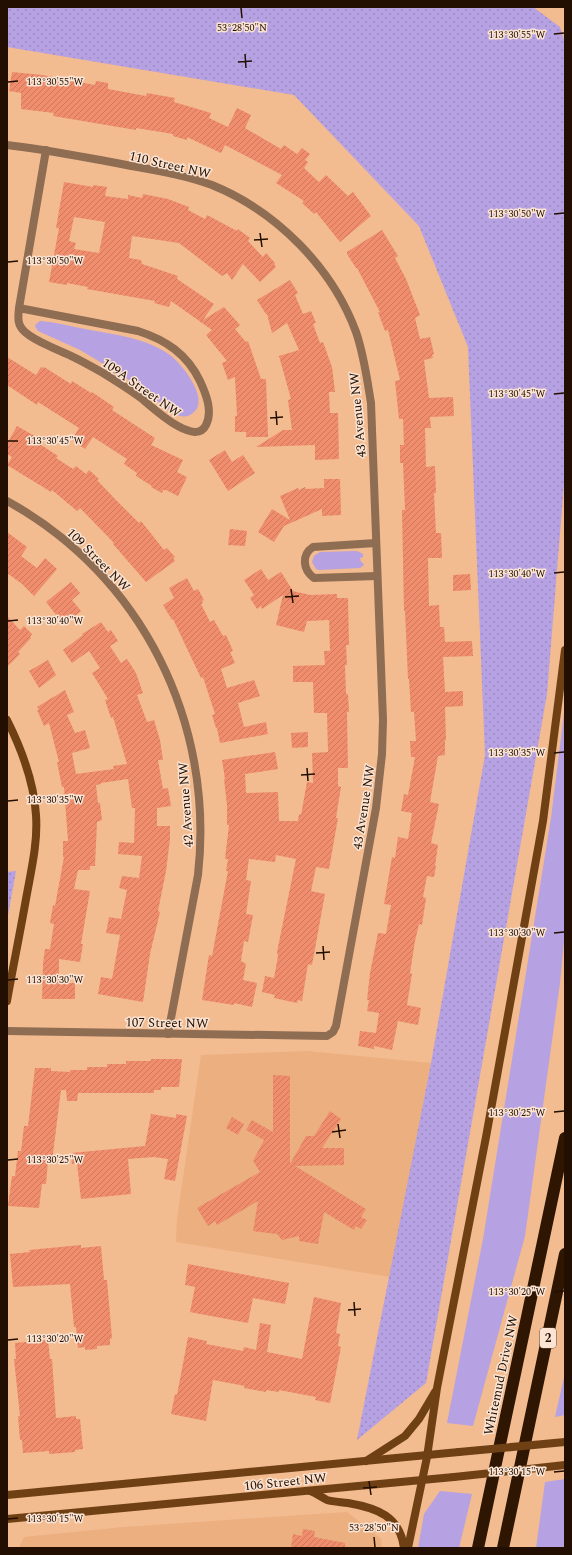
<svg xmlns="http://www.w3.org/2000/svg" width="572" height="1555" font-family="Spectral,serif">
<defs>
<pattern id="park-dots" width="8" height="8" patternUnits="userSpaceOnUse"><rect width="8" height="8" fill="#b6a1e2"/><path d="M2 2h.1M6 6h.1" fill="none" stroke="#9c89c0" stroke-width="1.8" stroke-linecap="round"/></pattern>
<pattern id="building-hatch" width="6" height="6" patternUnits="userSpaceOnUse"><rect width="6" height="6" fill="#ef8d6d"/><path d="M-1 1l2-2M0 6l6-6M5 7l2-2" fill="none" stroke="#cd785d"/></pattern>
</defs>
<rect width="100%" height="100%" fill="#f3bb90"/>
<!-- built -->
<g fill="#ecaf7f">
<polygon points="307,1051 431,1063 390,1277 176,1242 177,1219 201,1055"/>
<polygon points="347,1512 381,1539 382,1548 19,1548 24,1537 124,1527"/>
</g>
<!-- grass -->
<g fill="#b6a1e2">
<path d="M 40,321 C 55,322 70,326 85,329 C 114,335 145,337 170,355 C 182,364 211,400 193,413 C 187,418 181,417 175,414 L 122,375 L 80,350 L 38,331 L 35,326 L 36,324 Z"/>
<polygon points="357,551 363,554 363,557 360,558 361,562 363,563 364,565 360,568 319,570 316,569 312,562 314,556 320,552"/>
<polygon points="565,705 565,930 560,983 525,1236 473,1426 447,1423 483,1239 551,818"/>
<polygon points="565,1373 565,1415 555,1417"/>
<polygon points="565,1479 565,1548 536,1548 545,1482"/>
<polygon points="440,1491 472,1494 459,1548 418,1548 424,1514"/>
</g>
<!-- park -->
<g fill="url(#park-dots)">
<polygon points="7,7 533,7 560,27 565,43 564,484 547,694 426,1383 357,1440 431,1063 485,755 468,347 419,226 294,95 7,47"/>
<polygon points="16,871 7,921 7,872"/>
</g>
<!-- building -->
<g fill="url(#building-hatch)" fill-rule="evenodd">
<polygon points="12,72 42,75 95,85 96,81 108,83 108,89 146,96 147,93 175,98 174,102 211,113 209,118 228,127 237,108 251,115 245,128 281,149 284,145 297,154 302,148 310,154 305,160 308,162 304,168 319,182 326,175 348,196 353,192 371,216 340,242 316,212 314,214 302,203 304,201 276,183 282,175 225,145 221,153 187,137 187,140 173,136 173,134 136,128 136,130 53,116 54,113 21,109 21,93 9,91"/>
<path d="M 64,182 L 93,187 L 93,185 L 107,187 L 105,196 L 128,199 L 128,195 L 142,198 L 143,194 L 168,199 L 189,207 L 188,210 L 205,219 L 207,215 L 237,231 L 238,229 L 250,238 L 248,241 L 263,257 L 266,253 L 275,263 L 274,264 L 276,267 L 260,282 L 243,264 L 232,280 L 227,273 L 222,276 L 179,243 L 132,236 L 129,258 L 141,260 L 142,264 L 178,276 L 177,279 L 214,304 L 203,320 L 224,307 L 240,325 L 235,329 L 246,342 L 248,341 L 261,379 L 266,379 L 268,437 L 246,437 L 246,432 L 235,432 L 235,416 L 237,416 L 235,377 L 228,380 L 222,363 L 227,361 L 206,335 L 212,330 L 171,301 L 169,307 L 154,303 L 155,301 L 87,289 L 88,287 L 67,283 L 67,285 L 49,282 L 59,228 L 56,228 ZM 74,217 L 105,222 L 99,253 L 74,249 L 76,243 L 69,241 Z"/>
<polygon points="382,230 398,256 395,258 406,279 420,315 415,318 420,339 430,337 434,354 432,355 433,358 424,360 429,398 453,397 454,416 430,417 431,428 425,428 426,467 435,466 436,493 434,493 436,533 441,533 442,558 428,558 429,606 439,605 440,627 444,627 445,642 472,641 473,656 443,657 445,692 463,691 463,706 445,707 446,740 445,740 445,755 438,756 430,802 439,804 431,843 438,845 435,866 436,866 434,877 427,876 423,897 426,898 422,925 419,924 415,941 410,973 412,974 407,1005 421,1008 418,1025 398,1021 392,1050 374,1046 374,1049 358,1046 360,1031 376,1033 379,1013 367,1011 369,1000 367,1000 370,973 378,933 386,934 391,905 384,904 392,857 395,858 398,837 408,839 412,813 401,811 404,794 408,795 415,757 411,757 410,741 416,741 414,712 411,712 409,679 408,679 405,611 404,611 402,510 405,510 403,463 400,463 400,445 404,445 403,419 399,419 395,381 400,380 388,330 385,331 378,312 380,312 357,268 356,268 347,254 347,252"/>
<polygon points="290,280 298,293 295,295 303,314 311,311 316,323 313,324 320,343 323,342 332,367 335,392 329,392 330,413 338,413 339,459 315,460 315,445 256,447 283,430 292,430 288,400 291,399 279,356 299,350 287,323 272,333 267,314 266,314 257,300"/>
<polygon points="7,357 36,375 41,367 43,368 44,367 71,384 72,381 91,393 92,392 114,407 112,410 155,438 151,445 183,460 177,472 187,477 178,496 166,490 163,490 162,493 151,487 152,486 136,476 137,473 124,464 127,459 93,437 85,449 72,440 79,428 38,402 37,405 7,385"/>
<polygon points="17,426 40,439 38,443 58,456 56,458 73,469 76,466 86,474 89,470 99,479 97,480 115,499 139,523 141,521 164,550 167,548 175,557 173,558 175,561 146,582 113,544 114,543 80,508 77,511 52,490 51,492 7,465 12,457 7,454 7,444"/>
<polygon points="225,450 232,462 243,455 255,473 228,491 209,460"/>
<polygon points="324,479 340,479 341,515 322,516 322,509 284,526 274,542 258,532 272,509 290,520 280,496 298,488 299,490 305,487 306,489 324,488"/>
<polygon points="230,529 247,531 245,546 228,545"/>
<polygon points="7,532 27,547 21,556 37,568 45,558 57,569 34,596 22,584 7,573"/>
<polygon points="261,569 268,580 281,572 293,591 310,595 337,594 337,598 348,598 349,645 346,645 347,665 345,665 346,694 348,694 349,712 347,712 348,768 338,768 338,786 341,787 336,818 338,818 329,869 316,867 311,891 325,894 312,965 308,964 302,1001 298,1000 297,1003 274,998 275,995 262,992 265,976 274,978 278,956 277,952 296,859 276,855 275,862 249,859 246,880 251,881 246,914 253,915 248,942 244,941 241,961 246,964 243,980 257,983 252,1007 234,1003 234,1005 202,1000 209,955 212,956 228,871 226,871 228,859 225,859 229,825 227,825 227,805 224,779 225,779 222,760 275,752 278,769 245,774 246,793 278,792 279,821 298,821 299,814 301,815 307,782 313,783 312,753 328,752 327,713 314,713 313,682 293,682 293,666 325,665 324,651 330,651 329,620 307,621 304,632 276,625 283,595 262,609 261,606 257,609 250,598 254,595 244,580"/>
<polygon points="470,574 471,590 453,591 453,575"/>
<polygon points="187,578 194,591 198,589 204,600 202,601 203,603 201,604 210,622 214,620 223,636 226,635 233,651 230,652 235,663 221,669 227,688 254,680 260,696 238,703 244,727 266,722 268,734 220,743 217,728 216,728 212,715 215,714 203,677 201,678 173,619 172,620 163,605 174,598 169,588"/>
<polygon points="71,582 80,593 72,600 81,611 64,625 46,602"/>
<polygon points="7,616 20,630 24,626 32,634 30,637 31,638 18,652 20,654 7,667"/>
<polygon points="101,622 108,632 111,630 118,641 110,646 121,663 127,659 136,673 143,693 137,695 147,722 154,720 160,740 163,760 158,760 163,789 168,788 171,806 157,808 157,826 170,826 170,839 166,871 158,911 160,912 150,954 143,1002 98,994 101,977 112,979 120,935 106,933 109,917 121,919 127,890 119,888 122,876 139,878 142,856 118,854 119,842 134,843 135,808 132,808 128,779 101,783 101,784 96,785 98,803 100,803 102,820 97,822 95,866 90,866 90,870 78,870 74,889 90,891 81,944 83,944 80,962 59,959 59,983 75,983 75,999 42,999 43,964 45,949 50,949 54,924 50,923 53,905 55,906 64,857 63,857 63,841 68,841 64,787 62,787 57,762 59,762 49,723 44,726 37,710 39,710 37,707 65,690 74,712 67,715 75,733 85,730 90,748 72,753 76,774 114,769 113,766 127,764 113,717 111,718 105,700 108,699 92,673 100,668 89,651 72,663 63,650 83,635 82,634"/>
<polygon points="48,660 56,675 39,688 29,671"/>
<polygon points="308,732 308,747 292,748 291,733"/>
<polygon points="151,1059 182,1059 179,1087 161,1087 161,1090 154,1090 154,1093 78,1093 77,1101 67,1101 66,1090 61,1090 52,1161 48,1161 46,1184 42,1184 39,1208 8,1206 12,1176 15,1176 18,1151 21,1151 24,1126 28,1126 35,1068 51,1068 51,1071 70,1072 70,1070 87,1070 87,1067 107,1067 107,1064 126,1064 126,1061 151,1061"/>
<polygon points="273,1075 290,1076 290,1164 306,1136 314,1136 330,1111 341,1119 322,1148 344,1148 344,1165 295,1166 366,1209 361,1217 367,1220 361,1229 356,1226 354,1230 324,1212 318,1244 299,1241 299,1236 282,1240 277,1234 253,1231 258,1201 217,1225 215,1221 208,1226 197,1208 260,1172 253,1161 264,1140 246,1130 252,1120 273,1132"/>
<polygon points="151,1114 176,1118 176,1114 187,1116 175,1181 164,1179 168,1159 154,1157 128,1159 131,1194 81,1199 77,1163 72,1164 71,1153 145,1146"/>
<polygon points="232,1117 244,1124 238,1135 226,1128"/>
<polygon points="81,1245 81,1248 101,1246 104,1280 107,1280 112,1338 110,1339 110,1345 97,1346 97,1349 85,1350 85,1347 78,1348 76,1327 74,1327 70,1284 13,1287 10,1254 30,1252 29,1250"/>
<polygon points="188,1264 289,1283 285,1304 253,1298 248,1323 190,1312 195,1287 185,1285"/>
<polygon points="314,1297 341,1303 336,1333 340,1334 338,1346 341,1347 330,1403 315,1400 316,1397 279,1390 279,1392 266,1390 266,1392 244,1388 245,1386 213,1380 206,1421 171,1414 175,1394 177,1395 188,1337 207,1341 206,1344 243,1351 244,1347 256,1350 260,1323 271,1325 267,1352 302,1359"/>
<polygon points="48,1340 50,1359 52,1359 56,1418 76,1416 76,1419 80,1419 83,1449 75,1450 75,1452 49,1454 49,1451 23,1453 22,1440 20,1440 18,1416 20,1416 14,1359 16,1359 15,1343"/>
<polygon points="303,1529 315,1531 314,1537 345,1543 345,1548 291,1548 293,1534 302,1536"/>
</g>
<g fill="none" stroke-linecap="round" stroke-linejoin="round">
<!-- street -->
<g stroke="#8e6d53" stroke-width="8">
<path d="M 7,145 C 42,149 77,156 111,162 C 145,169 180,173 212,185 C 276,211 332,267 356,332 C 364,355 367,379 371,403 L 383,720 L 382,754 L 376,808 L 336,1026 L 333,1032 L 327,1036 L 7,1031"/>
<path d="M 19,308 L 138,331 C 166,340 187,354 200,381 C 206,394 213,411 206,425 C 195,448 152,407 141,398 C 129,389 116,381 103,373 C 89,365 75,357 60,351 C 48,345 35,341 25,332 C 17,325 18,318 19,308 L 46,150"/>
<path d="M 7,501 C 142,575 215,723 198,875 L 168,1034"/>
<path d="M 376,543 L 313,547 C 301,555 303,570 314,578 L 377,576"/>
</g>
<!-- secondary -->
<g stroke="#704015" stroke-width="8">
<path d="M 7,720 C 22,750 34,782 36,815 C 38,843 31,871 26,899 C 20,933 13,967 7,1001"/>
<polyline points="366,1461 405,1436 419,1419 435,1392"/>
<path d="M 310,1491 C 316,1493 321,1497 327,1500 C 333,1502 342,1502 348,1503 C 377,1508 400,1516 404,1548"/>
<polyline points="7,1495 459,1452"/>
<polyline points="7,1519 454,1477"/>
<polyline points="408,1548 427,1457 437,1388 486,1137 543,821 565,650"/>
</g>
<!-- highway -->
<g stroke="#2e1602" stroke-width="12">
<polyline points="478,1548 565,1138"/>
<polyline points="503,1548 565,1254"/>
</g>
<!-- secondary-bridge -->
<g stroke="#704015" stroke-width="8">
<polyline points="459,1452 565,1442"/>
<polyline points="454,1477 565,1465"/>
</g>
</g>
<!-- ticks -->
<path fill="none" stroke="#220f01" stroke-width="1.5" d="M 241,8 L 242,18M 554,34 L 564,33M 245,54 L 246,68M 238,62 L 252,61M 8,82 L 18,81M 554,214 L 564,213M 260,233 L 262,247M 254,240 L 268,239M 8,262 L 18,261M 554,394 L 564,393M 276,411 L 277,425M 270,418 L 283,417M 8,441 L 18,441M 554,573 L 564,572M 291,589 L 293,603M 285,597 L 299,596M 8,621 L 18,620M 554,753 L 564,752M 307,768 L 308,781M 301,775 L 315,774M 8,801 L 18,800M 554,933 L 564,932M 323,946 L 324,960M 316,953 L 330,952M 8,980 L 18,979M 554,1112 L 564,1111M 338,1124 L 340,1138M 332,1132 L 346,1130M 8,1160 L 18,1159M 554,1292 L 564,1291M 354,1302 L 355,1316M 348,1310 L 361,1309M 8,1340 L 18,1339M 554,1472 L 564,1471M 369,1481 L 371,1495M 363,1488 L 377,1487M 8,1519 L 18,1518M 374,1537 L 375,1547"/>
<g text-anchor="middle" stroke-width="3" stroke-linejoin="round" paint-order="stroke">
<!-- shield labels -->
<rect fill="#fbe4d3" stroke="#634f40" stroke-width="1" x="540" y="1328" width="16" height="20" rx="3"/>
<g font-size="12" font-weight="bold" fill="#220f01">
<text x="548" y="1342">2</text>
</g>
<!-- street labels -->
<g font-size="13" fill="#220f01" stroke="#fbe4d3">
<text transform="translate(170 164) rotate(13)" y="5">110 Street NW</text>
<text transform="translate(142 387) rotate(35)" y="5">109A Street NW</text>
<text transform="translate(357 415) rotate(-95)" y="5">43 Avenue NW</text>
<text transform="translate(99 559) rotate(45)" y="5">109 Street NW</text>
<text transform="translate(185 805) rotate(-94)" y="5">42 Avenue NW</text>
<text transform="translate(363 807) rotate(-81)" y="5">43 Avenue NW</text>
<text transform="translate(167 1022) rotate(1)" y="5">107 Street NW</text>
<text transform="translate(500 1375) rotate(-78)" y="5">Whitemud Drive NW</text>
<text transform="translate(285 1481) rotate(-6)" y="5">106 Street NW</text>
</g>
</g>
<g font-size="10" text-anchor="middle" fill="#220f01" stroke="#fbe4d3" stroke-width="3" stroke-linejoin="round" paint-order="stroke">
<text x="242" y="31">53°28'50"N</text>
<text x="517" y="38">113°30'55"W</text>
<text x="55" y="85">113°30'55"W</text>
<text x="517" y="217">113°30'50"W</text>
<text x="55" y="264">113°30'50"W</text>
<text x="517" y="397">113°30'45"W</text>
<text x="55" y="444">113°30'45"W</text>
<text x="517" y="577">113°30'40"W</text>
<text x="55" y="624">113°30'40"W</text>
<text x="517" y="756">113°30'35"W</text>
<text x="55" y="803">113°30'35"W</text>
<text x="517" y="936">113°30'30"W</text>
<text x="55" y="983">113°30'30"W</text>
<text x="517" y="1116">113°30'25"W</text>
<text x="55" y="1163">113°30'25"W</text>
<text x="517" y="1295">113°30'20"W</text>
<text x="55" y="1342">113°30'20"W</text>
<text x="517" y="1475">113°30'15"W</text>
<text x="55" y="1522">113°30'15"W</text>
<text x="374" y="1531">53°28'50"N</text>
</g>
<!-- border -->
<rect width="572" height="1555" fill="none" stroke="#220f01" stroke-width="16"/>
</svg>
